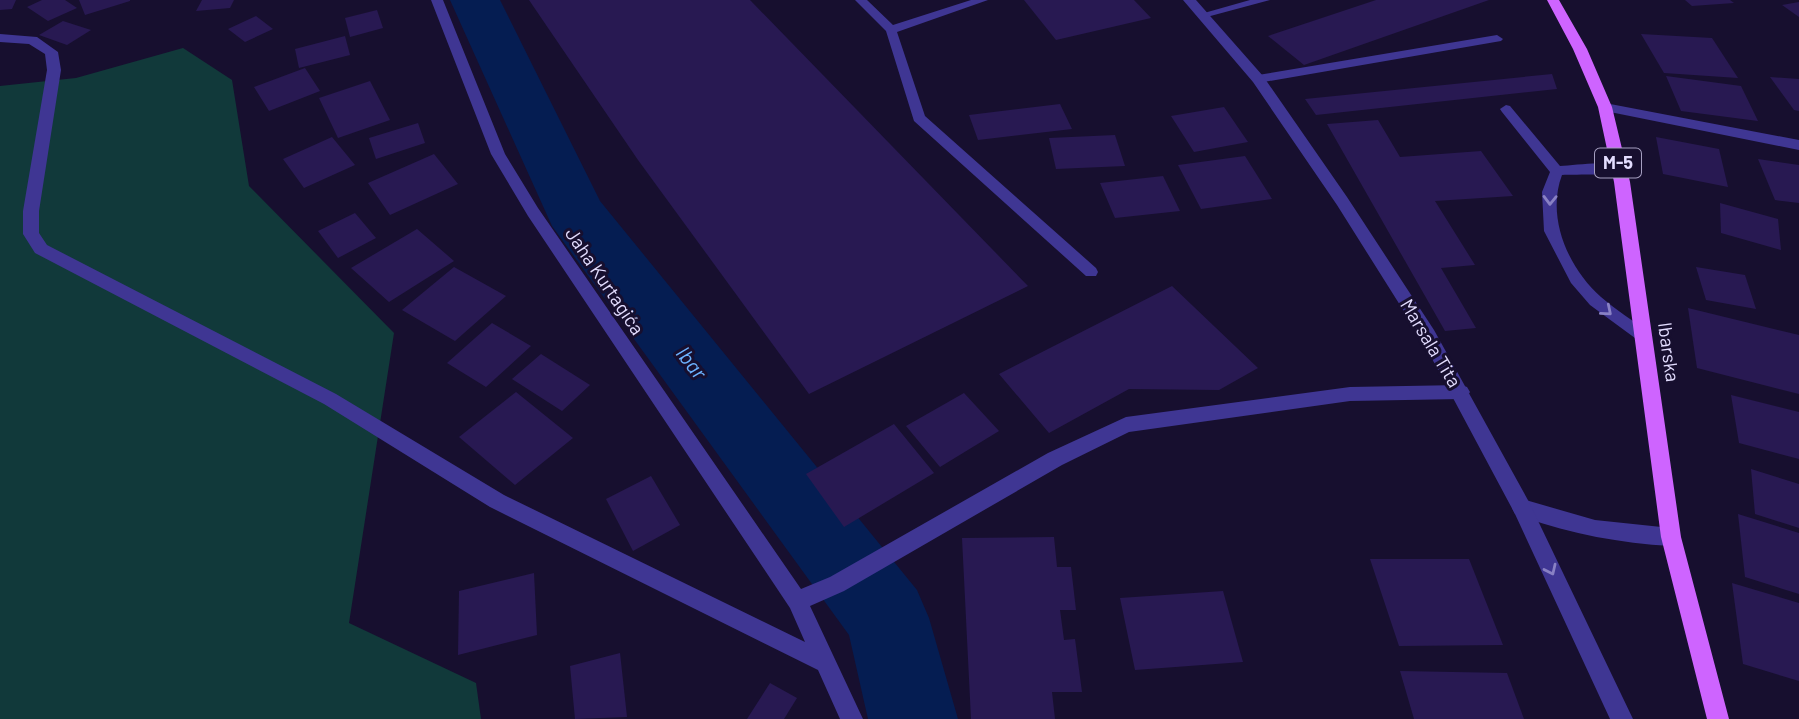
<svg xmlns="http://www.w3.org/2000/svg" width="1799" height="719" font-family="Barlow,sans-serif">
<rect width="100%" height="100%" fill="#170f2f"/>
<!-- green -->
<polygon fill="#11393a" points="183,48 232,80 249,186 394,333 349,623 476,683 481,719 0,719 0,86 76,78"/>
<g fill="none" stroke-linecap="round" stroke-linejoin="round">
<!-- river -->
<polygon fill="#051d52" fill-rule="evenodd" points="450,0 500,0 600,201 917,590 929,618 958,719 868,719 849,635 552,226"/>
</g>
<!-- building -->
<g fill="#281952">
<polygon points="0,0 16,0 12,9 0,10"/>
<polygon points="42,0 65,0 77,8 48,21 27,7"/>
<polygon points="79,0 130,0 130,1 85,15"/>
<polygon points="202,0 234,0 230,8 196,11"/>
<polygon points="529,0 750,0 1028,286 809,394 638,160"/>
<polygon points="1024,0 1134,0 1151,18 1056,40"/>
<polygon points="1376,0 1489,0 1304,65 1268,36"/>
<polygon points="1685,0 1730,0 1734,3 1692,6"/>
<polygon points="1799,2 1799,17 1782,5"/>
<polygon points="377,10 383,28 350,37 345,18"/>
<polygon points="256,16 273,29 245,42 228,29"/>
<polygon points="63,21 91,30 67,45 39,35"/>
<polygon points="1641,34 1712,38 1738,78 1664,73"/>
<polygon points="345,36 350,55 299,68 295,49"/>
<polygon points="305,68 320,91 269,111 254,87"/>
<polygon points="1552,74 1557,89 1316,115 1305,99"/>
<polygon points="1666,76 1741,86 1758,121 1681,111"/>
<polygon points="1770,77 1799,79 1799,111 1794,110"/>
<polygon points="370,81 390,120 338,138 319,98"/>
<polygon points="1060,104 1072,129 978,140 969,115"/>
<polygon points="1224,107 1248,142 1194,152 1171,116"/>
<polygon points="1378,120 1400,157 1481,151 1513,196 1435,201 1475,265 1441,268 1476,328 1445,331 1327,124"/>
<polygon points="418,123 425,143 376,159 369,138"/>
<polygon points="1115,135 1125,166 1056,169 1049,138"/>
<polygon points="332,137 355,165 304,188 283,159"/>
<polygon points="1656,137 1719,149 1728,187 1663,174"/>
<polygon points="434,154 458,184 390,215 368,183"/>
<polygon points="1245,156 1272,199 1201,209 1178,165"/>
<polygon points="1758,159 1799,165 1799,203 1775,200"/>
<polygon points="1163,176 1180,211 1115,218 1100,183"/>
<polygon points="1720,203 1778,219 1781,250 1721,233"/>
<polygon points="355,213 376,238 338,258 318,231"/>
<polygon points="417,229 454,261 389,302 351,268"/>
<polygon points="454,267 506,296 455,341 402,310"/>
<polygon points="1696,267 1745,275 1756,309 1706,300"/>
<polygon points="1172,286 1258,368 1219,390 1129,389 1049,433 999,374"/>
<polygon points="1688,308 1799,335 1799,394 1697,368"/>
<polygon points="492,323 531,346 486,387 447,363"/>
<polygon points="541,354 590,385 562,411 512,379"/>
<polygon points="516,392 573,438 515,485 459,437"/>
<polygon points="964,393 999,431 940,467 906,426"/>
<polygon points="1731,395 1799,412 1799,459 1739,443"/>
<polygon points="894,424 934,473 844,527 806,474"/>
<polygon points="1751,469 1799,484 1799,528 1755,514"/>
<polygon points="651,476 680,525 633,551 606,499"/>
<polygon points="1738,514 1799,533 1799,594 1745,577"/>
<polygon points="1054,537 1057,567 1071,567 1076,610 1060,610 1064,640 1075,639 1082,692 1052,692 1055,719 971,719 962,538"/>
<polygon points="1370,559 1469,559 1503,645 1399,646"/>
<polygon points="534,573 537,635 458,655 459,591"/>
<polygon points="1732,583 1799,603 1799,681 1743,664"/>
<polygon points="1223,591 1243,662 1135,670 1120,598"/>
<polygon points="620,653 627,717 575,719 570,666"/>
<polygon points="1400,671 1507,673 1524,719 1414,719"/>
<polygon points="770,683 797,698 784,719 747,719"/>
</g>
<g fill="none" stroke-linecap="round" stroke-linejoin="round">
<!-- service -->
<g fill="#3f3693" fill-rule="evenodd">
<polygon points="855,0 867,0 893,25 971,0 988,0 897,32 925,116 1096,268 1098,272 1096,276 1086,276 914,121 886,31"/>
<polygon points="1250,0 1270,0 1203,18 1197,15"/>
<polygon points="1497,35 1503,39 1501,41 1258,83 1252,79 1258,75"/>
<path d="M 1506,105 L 1510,106 L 1560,166 C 1577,165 1615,159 1627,170 C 1621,176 1575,174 1562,175 C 1546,217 1568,268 1601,297 C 1616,310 1634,321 1649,333 L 1652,337 L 1649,341 L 1639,341 L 1590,305 L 1571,283 L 1544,231 L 1542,192 L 1550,172 L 1502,112 L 1500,109 Z"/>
</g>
<!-- minor -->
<g fill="#3f3693" fill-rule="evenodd">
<polygon points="431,0 443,0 505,154 538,208 801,589 830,577 1048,453 1126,417 1350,387 1461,385 1467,387 1470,392 1467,397 1461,399 1350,401 1129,432 1062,465 844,591 810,606 863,719 840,719 818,670 490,507 324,404 35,253 23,234 23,211 47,70 45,54 29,44 0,42 0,34 37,37 58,52 61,70 39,211 39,233 47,245 336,394 504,495 805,642 790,608 528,216 491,154"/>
<polygon points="1605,103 1799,140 1799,150 1600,110 1600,104"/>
<path d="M 1522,499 L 1595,520 L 1671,528 L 1678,531 L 1681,537 L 1678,543 L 1671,546 C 1617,543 1566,533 1515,514 L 1512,508 L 1515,502 Z"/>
</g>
<!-- tertiary -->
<polygon fill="#3f3693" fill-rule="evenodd" points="1183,0 1196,0 1263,76 1347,197 1434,330 1529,502 1633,719 1610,719 1515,514 1422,340 1337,205 1253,82"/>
<!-- primary -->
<polygon fill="#ce64ff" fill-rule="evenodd" points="1547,0 1559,0 1587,49 1612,107 1630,182 1681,537 1729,719 1707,719 1661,537 1614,182 1598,107 1573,49"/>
</g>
<!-- one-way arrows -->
<defs><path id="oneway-chevron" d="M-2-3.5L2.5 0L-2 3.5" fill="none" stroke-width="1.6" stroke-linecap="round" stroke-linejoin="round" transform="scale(1.75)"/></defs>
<g stroke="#8981c4">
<use href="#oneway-chevron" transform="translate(1550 200) rotate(91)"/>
<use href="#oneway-chevron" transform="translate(1607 311) rotate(40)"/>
<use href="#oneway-chevron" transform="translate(1551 570) rotate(65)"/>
</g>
<g text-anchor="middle" stroke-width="6" stroke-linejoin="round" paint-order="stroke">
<!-- shield labels -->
<rect fill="#170f2f" stroke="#a69fc1" stroke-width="2" x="1595" y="148.5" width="46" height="29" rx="5"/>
<g font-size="18" font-weight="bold" fill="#e3ddff">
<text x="1618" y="169">M-5</text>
</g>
<!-- street labels -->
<g font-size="19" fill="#e3ddff" stroke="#170f2f">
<text transform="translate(605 281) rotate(56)" y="7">Jaha Kurtagića</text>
<text transform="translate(1431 343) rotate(59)" y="7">Marsala Tita</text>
<text transform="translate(1669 352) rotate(82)" y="7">Ibarska</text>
</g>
<!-- water labels -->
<g font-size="21" font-style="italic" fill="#6bb2ff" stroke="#170f2f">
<text transform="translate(691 363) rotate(52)" y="7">Ibar</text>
</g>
</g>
</svg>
